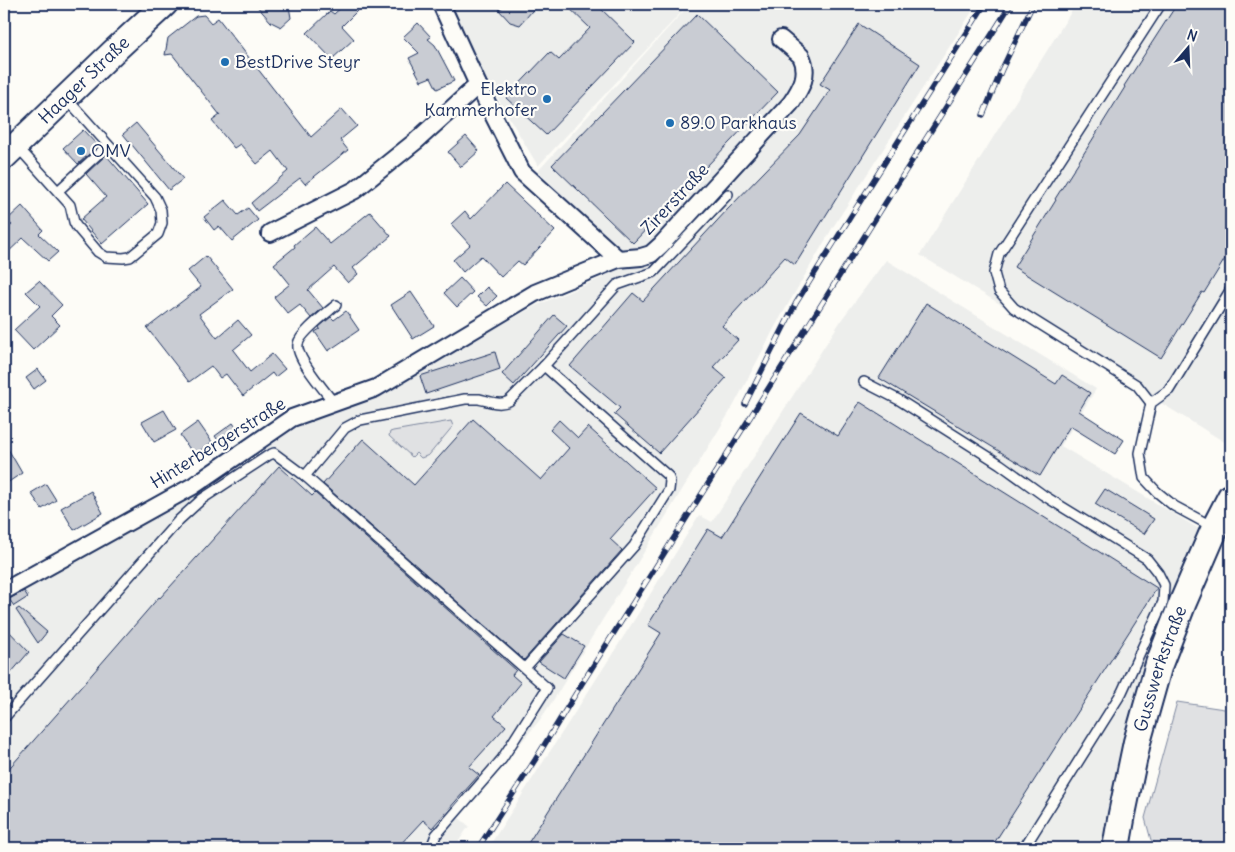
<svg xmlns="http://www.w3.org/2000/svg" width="1235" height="852" font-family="Delius,sans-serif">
<rect width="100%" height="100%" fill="#fdfcf7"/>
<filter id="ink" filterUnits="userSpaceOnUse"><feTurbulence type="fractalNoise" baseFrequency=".02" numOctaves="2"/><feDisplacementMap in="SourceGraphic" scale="10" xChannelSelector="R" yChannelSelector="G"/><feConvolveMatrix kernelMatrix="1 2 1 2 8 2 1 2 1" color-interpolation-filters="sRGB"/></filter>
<g filter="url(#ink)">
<!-- built -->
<g fill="#edeeec">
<polygon points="450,4 689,4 538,166 485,77"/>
<polygon points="690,4 977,4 833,227 776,325 734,405 554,699 539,721 459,818 469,826 454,848 4,848 4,596 159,514 306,422 332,411 357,403 389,389 535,306 604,277 616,262 616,248 538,171"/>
<polygon points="1076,4 1231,4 1231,446 920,255"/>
<polygon points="886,260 1096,389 1061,446 1204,532 1106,848 488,848 638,614 699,515 712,522 842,319"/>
</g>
<!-- green -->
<g fill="#e0e1e3" stroke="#7e88a0">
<polygon points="451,421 453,426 429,455 421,458 416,453 412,457 389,436 390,432 393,431"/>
<polygon points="1177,702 1231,710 1231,848 1162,848 1151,840 1145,818"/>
</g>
<!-- building -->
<g fill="#c9ccd3" stroke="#1b2f5e">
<polygon points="255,4 282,4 289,6 291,18 281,27 271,22"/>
<polygon points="345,4 364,4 342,26 354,39 332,59 307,33 330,11 334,14"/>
<polygon points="506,4 538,4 520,25 510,22 499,10"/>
<polygon points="565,4 596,4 635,42 546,135 506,98 550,52 559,60 590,28"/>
<polygon points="1177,4 1231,4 1231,249 1204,293 1202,292 1161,358 1014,267 1056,200 1055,199 1086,150 1125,87 1124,86"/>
<polygon points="697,14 778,92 633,243 552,165"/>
<polygon points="204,15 211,23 218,18 311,137 342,109 357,126 340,140 348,150 305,184 300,178 257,211 251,203 288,171 273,151 257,164 240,144 234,148 212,121 220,115 172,54 165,55 168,38 196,16"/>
<polygon points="418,23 431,37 428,39 435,45 454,81 437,89 431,77 421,81 409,58 419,53 403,37"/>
<polygon points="859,24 920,64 795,265 785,257 722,326 738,340 713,367 726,378 659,453 614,414 620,408 570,366 633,293 643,301 728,209 800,135 830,90 820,84"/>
<polygon points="136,123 183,179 169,190 123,134"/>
<polygon points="83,130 98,146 78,164 63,148"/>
<polygon points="466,136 479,151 461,167 448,152"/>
<polygon points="106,155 148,204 102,244 81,219 106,197 86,174"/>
<polygon points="505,184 555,231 523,265 518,261 501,277 481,256 463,272 453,260 470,245 451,224 465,211 471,219"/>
<polygon points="225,200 238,215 248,208 258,220 232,241 219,226 214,230 204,217"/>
<polygon points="22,206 43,230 39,234 58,252 48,261 23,238 4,256 4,232 12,225 7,220"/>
<polygon points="370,212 391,236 353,268 358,274 348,283 334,267 308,290 323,308 311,318 300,305 288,314 274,297 290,284 274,264 295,247 294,245 315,227 330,244"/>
<polygon points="206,256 233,289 199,314 217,338 238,320 251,335 233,350 250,372 272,354 285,369 275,377 272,373 243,396 226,374 220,378 211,366 189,382 147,328 201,287 188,271"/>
<polygon points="460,278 473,292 457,307 444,293"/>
<polygon points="39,281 62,305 51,316 60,325 33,350 14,330 40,306 26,292"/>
<polygon points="487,287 497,296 487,306 477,297"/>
<polygon points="411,292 434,326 413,339 391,305"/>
<polygon points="926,303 1056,384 1062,375 1090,393 1079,411 1124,440 1115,454 1070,426 1040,476 879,378"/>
<polygon points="346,311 359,330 328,351 315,332 320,329 319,327 331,317 334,320"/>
<polygon points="554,315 567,326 514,385 502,374"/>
<polygon points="495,352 500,369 426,394 420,376"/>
<polygon points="38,369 46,380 34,389 26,378"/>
<polygon points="860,402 1157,588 991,848 525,848 661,633 648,625 708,529 722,537 801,413 838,436"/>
<polygon points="164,410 176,430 154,442 142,422"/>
<polygon points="473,419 541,480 569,448 550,430 559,420 578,438 588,427 656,488 610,539 622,550 524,660 323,484 363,439 414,485"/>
<polygon points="198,422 212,442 194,455 180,435"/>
<polygon points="233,423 241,434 223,447 215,436"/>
<polygon points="4,442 22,473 4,485"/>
<polygon points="279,466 312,496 315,493 516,670 512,675 521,683 494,716 506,726 469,767 479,775 432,828 423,820 397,848 4,848 4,774 80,688 159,597 160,598"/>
<polygon points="46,484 56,500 42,509 31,493"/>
<polygon points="1105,489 1154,519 1144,534 1095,504"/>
<polygon points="91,491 103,513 74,530 61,508"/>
<polygon points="24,591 28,597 14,606 9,599"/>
<polygon points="19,608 47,632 38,643 16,610"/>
<polygon points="4,626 29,652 4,681"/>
<polygon points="564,634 584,646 564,678 539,662"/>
</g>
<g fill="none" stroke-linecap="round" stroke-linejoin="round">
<defs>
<g id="service">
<polyline points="16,145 70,205 74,222 76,226 98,252 106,257 123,258 130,257 158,234 162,223 161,210 155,197 67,99"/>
<polyline points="58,191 108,145"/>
<polyline points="864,382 899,400 1000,464 1043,495 1147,559 1158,573 1164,585 1163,602 1122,692 1024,848"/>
<path d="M 334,403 C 325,391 295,357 298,344 C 300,333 327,313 336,305"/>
<polyline points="1151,403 1137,385 1014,308 999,291 994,273 999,254 1161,4"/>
<path d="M 305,476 L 345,428 L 360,420 L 465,399 C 470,399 474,399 479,399 C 489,401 499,406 509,401 L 544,366 L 617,285 L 654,272 L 728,194"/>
<polyline points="1213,527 1174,506 1157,492 1144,478 1140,453 1151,403 1169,390 1231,289"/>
<polyline points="525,668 634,546 669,490 670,481 668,476 544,366"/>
<polyline points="4,718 179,520 202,499 269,455 274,453 305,476 547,688 502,759 436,835 431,848"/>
</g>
<g id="minor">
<polyline points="441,4 478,85 522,172 618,259"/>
<polyline points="270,233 355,190 416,141 478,85"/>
<path d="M 4,591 L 193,486 L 292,418 L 376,388 L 535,293 L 618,259 L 641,257 L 651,254 L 661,245 L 791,103 C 801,88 810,74 801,56 L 781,39"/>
</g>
<g id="secondary">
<path id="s1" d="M 4,157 L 113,52 L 165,4"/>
</g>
<g id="primary">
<path id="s2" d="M 1116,848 L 1122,814 L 1137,742 L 1159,664 L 1183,602 L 1215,528 L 1231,497"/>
</g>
</defs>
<!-- service casing -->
<use href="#service" stroke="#1b2f5e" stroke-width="12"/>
<!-- minor casing -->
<use href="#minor" stroke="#1b2f5e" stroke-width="20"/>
<!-- secondary casing -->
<use href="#secondary" stroke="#1b2f5e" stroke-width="28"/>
<!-- primary casing -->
<use href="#primary" stroke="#1b2f5e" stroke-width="30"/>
<!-- path -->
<polyline stroke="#1b2f5e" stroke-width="3" stroke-dasharray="5 4" stroke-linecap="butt" points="4,36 8,25 9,4"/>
<!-- service -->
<use href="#service" stroke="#fdfcf7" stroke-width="9"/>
<!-- minor -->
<use href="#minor" stroke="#fdfcf7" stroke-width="16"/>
<!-- secondary -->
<use href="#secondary" stroke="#fdfcf7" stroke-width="24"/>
<!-- primary -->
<use href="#primary" stroke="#fdfcf7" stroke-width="26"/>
<defs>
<g id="rail">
<polyline points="983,115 1002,69 1033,4"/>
<polyline points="745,404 796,303 985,4"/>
<polyline points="478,848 535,760 581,685 1011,4"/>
</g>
</defs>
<!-- rail casing -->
<use href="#rail" stroke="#1b2f5e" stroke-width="5.5"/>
<!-- rail -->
<use href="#rail" stroke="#fdfcf7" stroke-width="4" stroke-dasharray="11" stroke-linecap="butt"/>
</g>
</g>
<!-- markers -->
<g fill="#1f6fb2" stroke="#fdfcf7" stroke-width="2">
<circle cx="225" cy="62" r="5"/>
<circle cx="547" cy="99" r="5"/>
<circle cx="670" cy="123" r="5"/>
<circle cx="81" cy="151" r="5"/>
</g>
<g text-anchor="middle" stroke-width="4.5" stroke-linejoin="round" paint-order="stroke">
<!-- poi labels -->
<g font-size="18" fill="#1b2f5e" stroke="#fdfcf7" text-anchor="start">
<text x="235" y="68">BestDrive Steyr</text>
<text x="537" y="95" text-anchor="end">Elektro<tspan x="537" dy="21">Kammerhofer</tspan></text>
<text x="680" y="129">89.0 Parkhaus</text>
<text x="91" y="157">OMV</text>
</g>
<!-- street labels -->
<g font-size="18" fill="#1b2f5e" stroke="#fdfcf7">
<text dy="6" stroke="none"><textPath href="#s1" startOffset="111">Haager Straße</textPath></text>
<text transform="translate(675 199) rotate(-47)" y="6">Zirerstraße</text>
<text transform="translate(218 443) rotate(-32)" y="6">Hinterbergerstraße</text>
<text dy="6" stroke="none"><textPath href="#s2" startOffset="185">Gusswerkstraße</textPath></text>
</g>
</g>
<!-- margin -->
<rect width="1235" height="852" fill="none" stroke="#fdfcf7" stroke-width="20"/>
<rect x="10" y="10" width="1215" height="832" fill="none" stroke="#1b2f5e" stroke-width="2" filter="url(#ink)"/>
<!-- north arrow -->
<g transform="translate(1188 48) rotate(19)" stroke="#fdfcf7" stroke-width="4" paint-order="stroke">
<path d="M0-4L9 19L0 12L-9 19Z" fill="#1b2f5e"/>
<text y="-8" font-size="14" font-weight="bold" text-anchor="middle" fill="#1b2f5e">N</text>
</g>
</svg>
